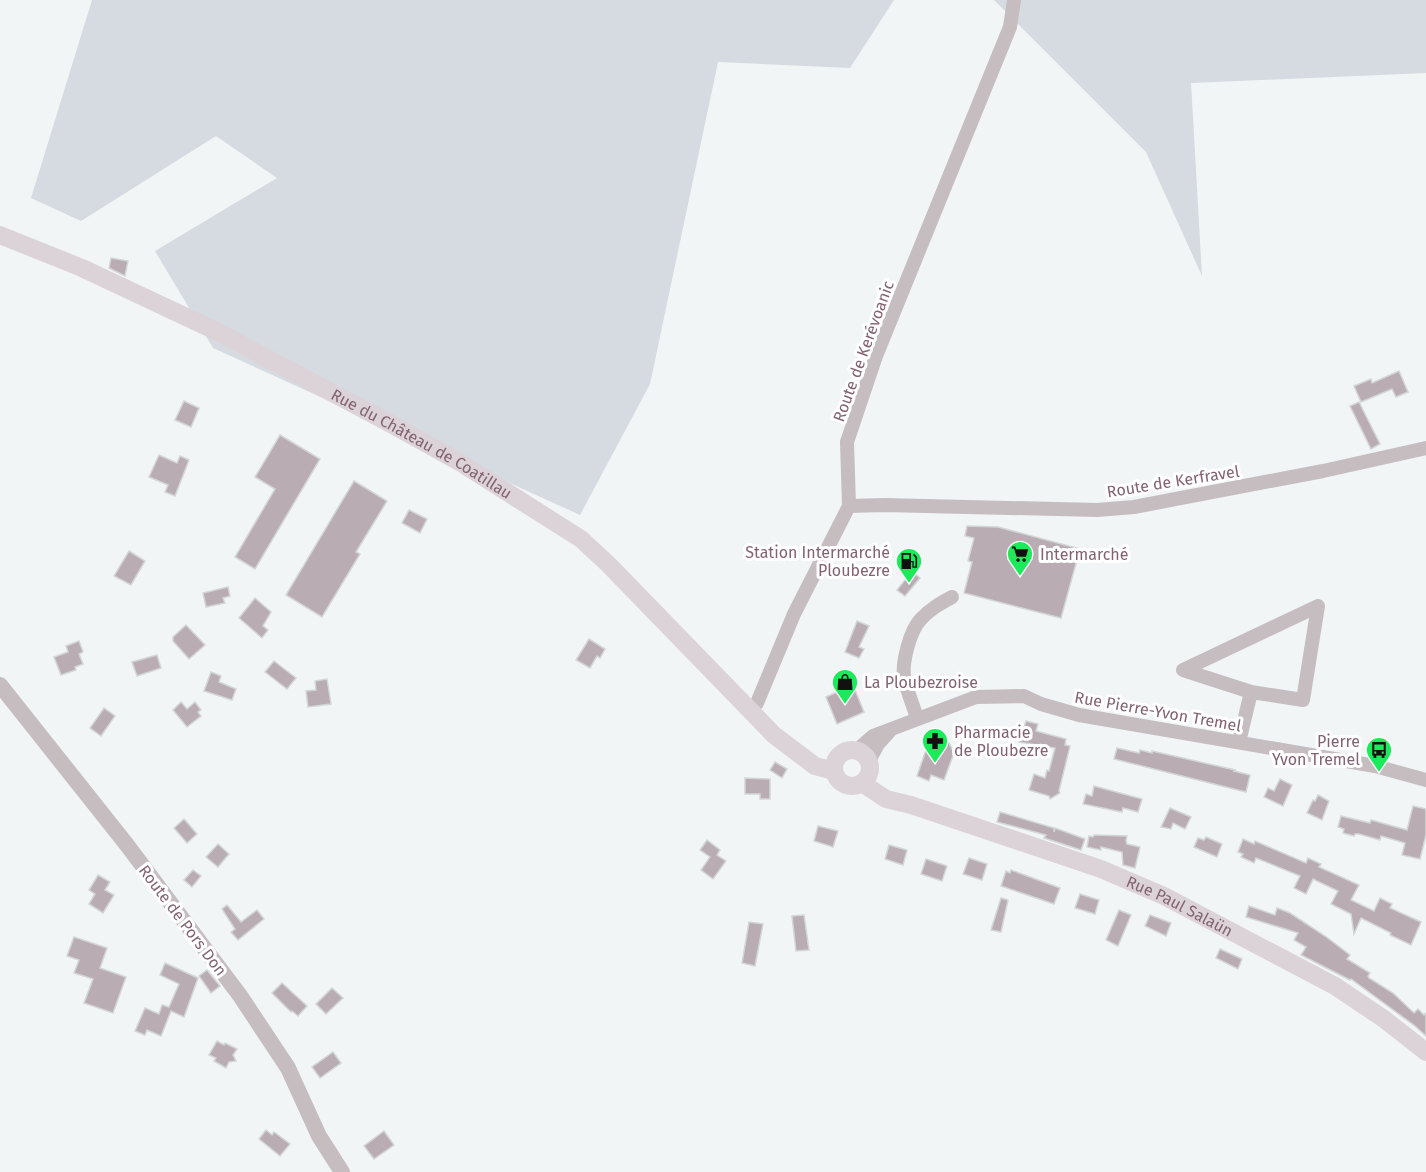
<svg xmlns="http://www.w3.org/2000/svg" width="1426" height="1172" viewBox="0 0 1426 1172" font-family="'Fira Sans',sans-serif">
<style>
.green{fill:#d6dae1}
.building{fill:#b9acb3;stroke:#d3d6d6;stroke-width:1.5}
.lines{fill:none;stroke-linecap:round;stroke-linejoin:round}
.minor{stroke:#c6bdc1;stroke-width:14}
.tertiary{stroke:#c6bdc1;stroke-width:16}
.secondary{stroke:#dcd3d8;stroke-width:18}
.labels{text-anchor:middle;stroke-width:6;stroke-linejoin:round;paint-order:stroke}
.street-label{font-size:16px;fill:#836272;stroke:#fff}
.poi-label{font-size:16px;fill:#836272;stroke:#fff;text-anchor:start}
</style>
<rect width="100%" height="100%" fill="#f1f5f5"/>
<!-- green -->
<g class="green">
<path d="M 92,0 L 894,0 L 850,68 L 718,62 L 650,384 L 580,515 L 213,348 L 155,251 L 277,178 L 216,136 L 81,221 L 31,198 Z"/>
<path d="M 994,0 L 1426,0 L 1426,73 L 1191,83 L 1202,276 L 1146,152 Z"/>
</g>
<!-- building -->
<g class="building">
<path d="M 111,258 L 128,261 L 125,276 L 109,268 Z"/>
<path d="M 1399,371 L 1408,392 L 1396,397 L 1392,389 L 1361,402 L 1354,386 L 1371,379 L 1372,383 Z"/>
<path d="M 184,401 L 199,408 L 191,427 L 175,420 Z"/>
<path d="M 1359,402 L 1380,444 L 1371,449 L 1350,406 Z"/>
<path d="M 280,435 L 320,459 L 255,569 L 235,557 L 275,489 L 255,477 Z"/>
<path d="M 159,455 L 177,463 L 180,456 L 189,460 L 175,496 L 165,492 L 168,485 L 149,477 Z"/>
<path d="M 354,481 L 387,501 L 356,552 L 360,554 L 322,617 L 286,595 Z"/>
<path d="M 409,510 L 427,519 L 420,533 L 402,523 Z"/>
<path d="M 967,526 L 998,527 L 1080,549 L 1061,618 L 964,593 L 972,562 L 968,561 L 974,538 L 965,536 Z"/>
<path d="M 129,551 L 145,561 L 131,585 L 114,576 Z"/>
<path d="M 912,571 L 920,578 L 905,596 L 897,590 Z"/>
<path d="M 228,587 L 230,596 L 223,598 L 225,603 L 206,607 L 203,593 Z"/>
<path d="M 255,598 L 271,612 L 263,626 L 268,630 L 262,638 L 239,618 Z"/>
<path d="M 857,621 L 869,626 L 859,647 L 864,649 L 859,658 L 845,652 Z"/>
<path d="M 186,625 L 205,645 L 189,659 L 173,641 L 173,637 Z"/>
<path d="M 589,639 L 605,649 L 600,658 L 597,656 L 590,668 L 576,660 Z"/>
<path d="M 79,641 L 83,652 L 79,654 L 83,664 L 75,667 L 76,670 L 61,675 L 54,657 L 68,652 L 66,646 Z"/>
<path d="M 157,655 L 161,668 L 137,676 L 132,662 Z"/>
<path d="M 274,661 L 296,678 L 287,689 L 265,672 Z"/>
<path d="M 211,672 L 221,676 L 219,682 L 236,689 L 232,700 L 204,691 Z"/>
<path d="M 327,679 L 331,704 L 308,707 L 306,691 L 316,690 L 315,681 Z"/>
<path d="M 853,685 L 864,712 L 837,724 L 826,697 Z"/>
<path d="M 181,702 L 187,709 L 195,702 L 201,710 L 198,712 L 201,716 L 187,727 L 173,710 Z"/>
<path d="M 104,708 L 115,716 L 101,736 L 90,728 Z"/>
<path d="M 1026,721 L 1038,724 L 1036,731 L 1066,739 L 1065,745 L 1070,746 L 1059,791 L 1060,793 L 1050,799 L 1049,796 L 1029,790 L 1034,774 L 1045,778 L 1047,770 L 1049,771 L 1055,748 L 1019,742 Z"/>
<path d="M 938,740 L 949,743 L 954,753 L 944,780 L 931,775 L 929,781 L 917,776 L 928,744 Z"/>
<path d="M 1117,748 L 1139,753 L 1140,750 L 1152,753 L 1152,751 L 1235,770 L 1234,771 L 1250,775 L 1246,792 L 1114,759 Z"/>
<path d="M 775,762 L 787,769 L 782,778 L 770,770 Z"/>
<path d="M 745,778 L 770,779 L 770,799 L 760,799 L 760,794 L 745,794 Z"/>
<path d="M 1280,779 L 1292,785 L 1283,806 L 1264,797 L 1268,788 L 1274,791 Z"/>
<path d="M 1094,786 L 1142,799 L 1138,812 L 1123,808 L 1122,812 L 1083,804 L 1086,794 L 1092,796 Z"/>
<path d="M 1318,795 L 1329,801 L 1322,820 L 1307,813 L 1313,800 L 1315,801 Z"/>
<path d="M 1413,806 L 1426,809 L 1426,835 L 1420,859 L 1402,855 L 1405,843 L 1381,836 L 1380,840 L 1359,834 L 1355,834 L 1354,836 L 1343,833 L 1344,829 L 1338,827 L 1341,816 L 1370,823 L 1371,820 L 1407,830 Z"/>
<path d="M 1170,808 L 1191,817 L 1185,829 L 1173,823 L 1171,829 L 1161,827 Z"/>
<path d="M 1000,812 L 1054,828 L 1054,832 L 1055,828 L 1085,839 L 1081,850 L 1044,838 L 1046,835 L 997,822 Z"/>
<path d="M 184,819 L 197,834 L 187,843 L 174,828 Z"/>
<path d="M 818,826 L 838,831 L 833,847 L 814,841 Z"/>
<path d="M 1094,835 L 1127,836 L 1126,841 L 1127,844 L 1140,847 L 1135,868 L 1123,865 L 1122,852 L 1101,847 L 1101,850 L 1087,847 L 1089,836 L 1093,837 Z"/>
<path d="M 1206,837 L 1222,844 L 1217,857 L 1194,847 L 1198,838 L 1204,840 Z"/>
<path d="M 1243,839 L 1254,844 L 1255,841 L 1306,863 L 1308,858 L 1321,864 L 1319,867 L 1359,885 L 1351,900 L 1374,911 L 1380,898 L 1392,904 L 1390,908 L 1421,922 L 1411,945 L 1390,935 L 1391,933 L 1361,918 L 1354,934 L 1351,914 L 1331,904 L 1338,891 L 1313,879 L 1306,894 L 1294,888 L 1300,876 L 1256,858 L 1254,863 L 1241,857 L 1243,854 L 1238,852 Z"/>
<path d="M 707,840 L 720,850 L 717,855 L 726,861 L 713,879 L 701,870 L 710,857 L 700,850 Z"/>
<path d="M 218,844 L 229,854 L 218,867 L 206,857 Z"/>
<path d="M 889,845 L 907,850 L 903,865 L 885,859 Z"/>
<path d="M 969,858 L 987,864 L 982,880 L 963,874 Z"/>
<path d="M 926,859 L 947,866 L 942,881 L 921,874 Z"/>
<path d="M 193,870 L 201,876 L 192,887 L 184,880 Z"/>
<path d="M 1011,870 L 1060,888 L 1054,904 L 1001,886 L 1006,871 L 1010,873 Z"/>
<path d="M 98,875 L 110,882 L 105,890 L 114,895 L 103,913 L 89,904 L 95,894 L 89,890 Z"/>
<path d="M 1080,894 L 1099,900 L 1095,914 L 1075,908 Z"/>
<path d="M 1001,898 L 1008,900 L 1001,932 L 991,930 Z"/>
<path d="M 227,905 L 241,922 L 257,910 L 264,919 L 238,940 L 231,932 L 235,929 L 222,909 Z"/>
<path d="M 1249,906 L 1275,915 L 1277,908 L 1290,913 L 1325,936 L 1350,955 L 1347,959 L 1370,973 L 1368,976 L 1369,978 L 1393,993 L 1414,1013 L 1418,1009 L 1424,1015 L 1426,1013 L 1426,1036 L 1415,1026 L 1351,979 L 1350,980 L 1301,955 L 1306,947 L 1294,940 L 1298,933 L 1246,917 Z"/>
<path d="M 1119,910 L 1131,915 L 1118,946 L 1106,940 Z"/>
<path d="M 804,915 L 809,950 L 796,951 L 792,916 Z"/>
<path d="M 1150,915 L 1171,923 L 1166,936 L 1145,926 Z"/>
<path d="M 749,922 L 763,924 L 755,966 L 742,963 Z"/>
<path d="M 74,937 L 107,948 L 100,968 L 126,977 L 113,1013 L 84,1003 L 93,979 L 74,973 L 79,960 L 67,956 Z"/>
<path d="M 1220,949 L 1242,959 L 1238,969 L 1216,958 Z"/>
<path d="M 165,963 L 198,978 L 184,1017 L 171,1011 L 161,1036 L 147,1030 L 145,1035 L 135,1031 L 145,1008 L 159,1014 L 162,1005 L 169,1007 L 179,984 L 160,975 Z"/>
<path d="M 207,970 L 220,986 L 211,993 L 199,976 Z"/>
<path d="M 282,983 L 307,1006 L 298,1016 L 292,1011 L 291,1012 L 272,993 Z"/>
<path d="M 332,988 L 343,998 L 326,1014 L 316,1004 Z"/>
<path d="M 217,1041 L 224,1045 L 225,1043 L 237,1049 L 233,1055 L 236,1061 L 229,1062 L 226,1068 L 214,1061 L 216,1058 L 209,1055 Z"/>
<path d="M 333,1052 L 341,1063 L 320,1078 L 312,1067 Z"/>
<path d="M 266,1130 L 272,1135 L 274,1132 L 290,1144 L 280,1156 L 259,1139 Z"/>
<path d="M 384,1131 L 394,1145 L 374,1159 L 364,1146 Z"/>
</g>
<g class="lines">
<!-- minor -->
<g class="minor">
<path d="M 849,506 L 885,505 L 1097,510 L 1134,507 L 1323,471 L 1426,448"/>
<path d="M 750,712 L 757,703 L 794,614 L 849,506 L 847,442 L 876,356 L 1010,27 L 1014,0"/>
<path d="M 917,718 C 913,705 907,691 904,677 C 902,662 910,630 921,619 C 930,609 941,603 952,597"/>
<path d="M 1239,742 L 1251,692 L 1303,700 L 1318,606 L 1183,670 L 1251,692"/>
<path d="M 857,750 L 873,736 L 976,697 L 1024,696 L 1041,704 L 1079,715 L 1375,766 L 1426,780"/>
<path d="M 869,761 L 878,744 L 889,732"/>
</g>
<!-- tertiary -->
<path class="tertiary" d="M 0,685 L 127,845 L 241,997 L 288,1068 L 319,1136 L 342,1172"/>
<!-- secondary -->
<g class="secondary">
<path id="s1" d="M 0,235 L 82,268 L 216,331 L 391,424 L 461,463 L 581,539 L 609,565 L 774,735 L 815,766 L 834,771"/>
<circle cx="852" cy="768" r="18"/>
<path id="s2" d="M 862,783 L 886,799 L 911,805 L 1101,869 L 1164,896 L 1335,986 L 1384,1019 L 1426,1052"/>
</g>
</g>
<!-- icons -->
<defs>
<g id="supermarket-pin" transform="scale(1.35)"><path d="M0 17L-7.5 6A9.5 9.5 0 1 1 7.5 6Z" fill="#1bea5a" stroke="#fff"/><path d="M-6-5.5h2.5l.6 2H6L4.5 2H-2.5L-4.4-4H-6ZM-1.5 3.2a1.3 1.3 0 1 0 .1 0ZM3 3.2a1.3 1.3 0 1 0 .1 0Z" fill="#111"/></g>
<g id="fuel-pin" transform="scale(1.35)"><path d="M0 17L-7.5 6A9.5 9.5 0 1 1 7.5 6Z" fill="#1bea5a" stroke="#fff"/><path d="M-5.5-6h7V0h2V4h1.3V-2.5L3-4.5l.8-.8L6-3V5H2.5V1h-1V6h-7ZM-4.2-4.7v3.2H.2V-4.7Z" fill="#111"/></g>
<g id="shop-pin" transform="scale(1.35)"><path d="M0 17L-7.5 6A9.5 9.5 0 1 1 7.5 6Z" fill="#1bea5a" stroke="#fff"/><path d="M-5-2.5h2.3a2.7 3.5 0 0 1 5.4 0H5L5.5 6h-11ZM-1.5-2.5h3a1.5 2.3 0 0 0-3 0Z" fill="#111"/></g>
<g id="pharmacy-pin" transform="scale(1.35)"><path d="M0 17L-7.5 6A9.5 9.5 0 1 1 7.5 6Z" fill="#1bea5a" stroke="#fff"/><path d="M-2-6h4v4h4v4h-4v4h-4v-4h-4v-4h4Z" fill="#111"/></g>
<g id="bus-pin" transform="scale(1.35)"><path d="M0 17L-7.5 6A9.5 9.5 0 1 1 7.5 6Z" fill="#1bea5a" stroke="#fff"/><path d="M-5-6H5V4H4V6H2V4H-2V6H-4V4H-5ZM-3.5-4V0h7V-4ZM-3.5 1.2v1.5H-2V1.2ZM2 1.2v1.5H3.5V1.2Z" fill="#111"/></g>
</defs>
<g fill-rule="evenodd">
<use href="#supermarket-pin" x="1020" y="554"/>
<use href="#fuel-pin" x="909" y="561"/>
<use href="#shop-pin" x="845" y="682"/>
<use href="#pharmacy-pin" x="935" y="741"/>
<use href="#bus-pin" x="1379" y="750"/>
</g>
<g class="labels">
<!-- street labels -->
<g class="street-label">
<text transform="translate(863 351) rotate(-70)" y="6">Route de Kerévoanic</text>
<text dy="6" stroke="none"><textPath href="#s1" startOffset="471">Rue du Château de Coatillau</textPath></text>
<text transform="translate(1173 481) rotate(-9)" y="6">Route de Kerfravel</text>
<text transform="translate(1158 711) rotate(10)" y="6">Rue Pierre-Yvon Tremel</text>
<text dy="6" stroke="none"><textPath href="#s2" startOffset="342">Rue Paul Salaün</textPath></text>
<text transform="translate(183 920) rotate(53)" y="6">Route de Pors Don</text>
</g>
<!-- poi labels -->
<g class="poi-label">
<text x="890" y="558" text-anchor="end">Station Intermarché<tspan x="890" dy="18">Ploubezre</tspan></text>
<text x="1040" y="560">Intermarché</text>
<text x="864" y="688">La Ploubezroise</text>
<text x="954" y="738">Pharmacie<tspan x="954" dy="18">de Ploubezre</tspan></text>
<text x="1360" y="747" text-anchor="end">Pierre<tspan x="1360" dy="18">Yvon Tremel</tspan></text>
</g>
</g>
</svg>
